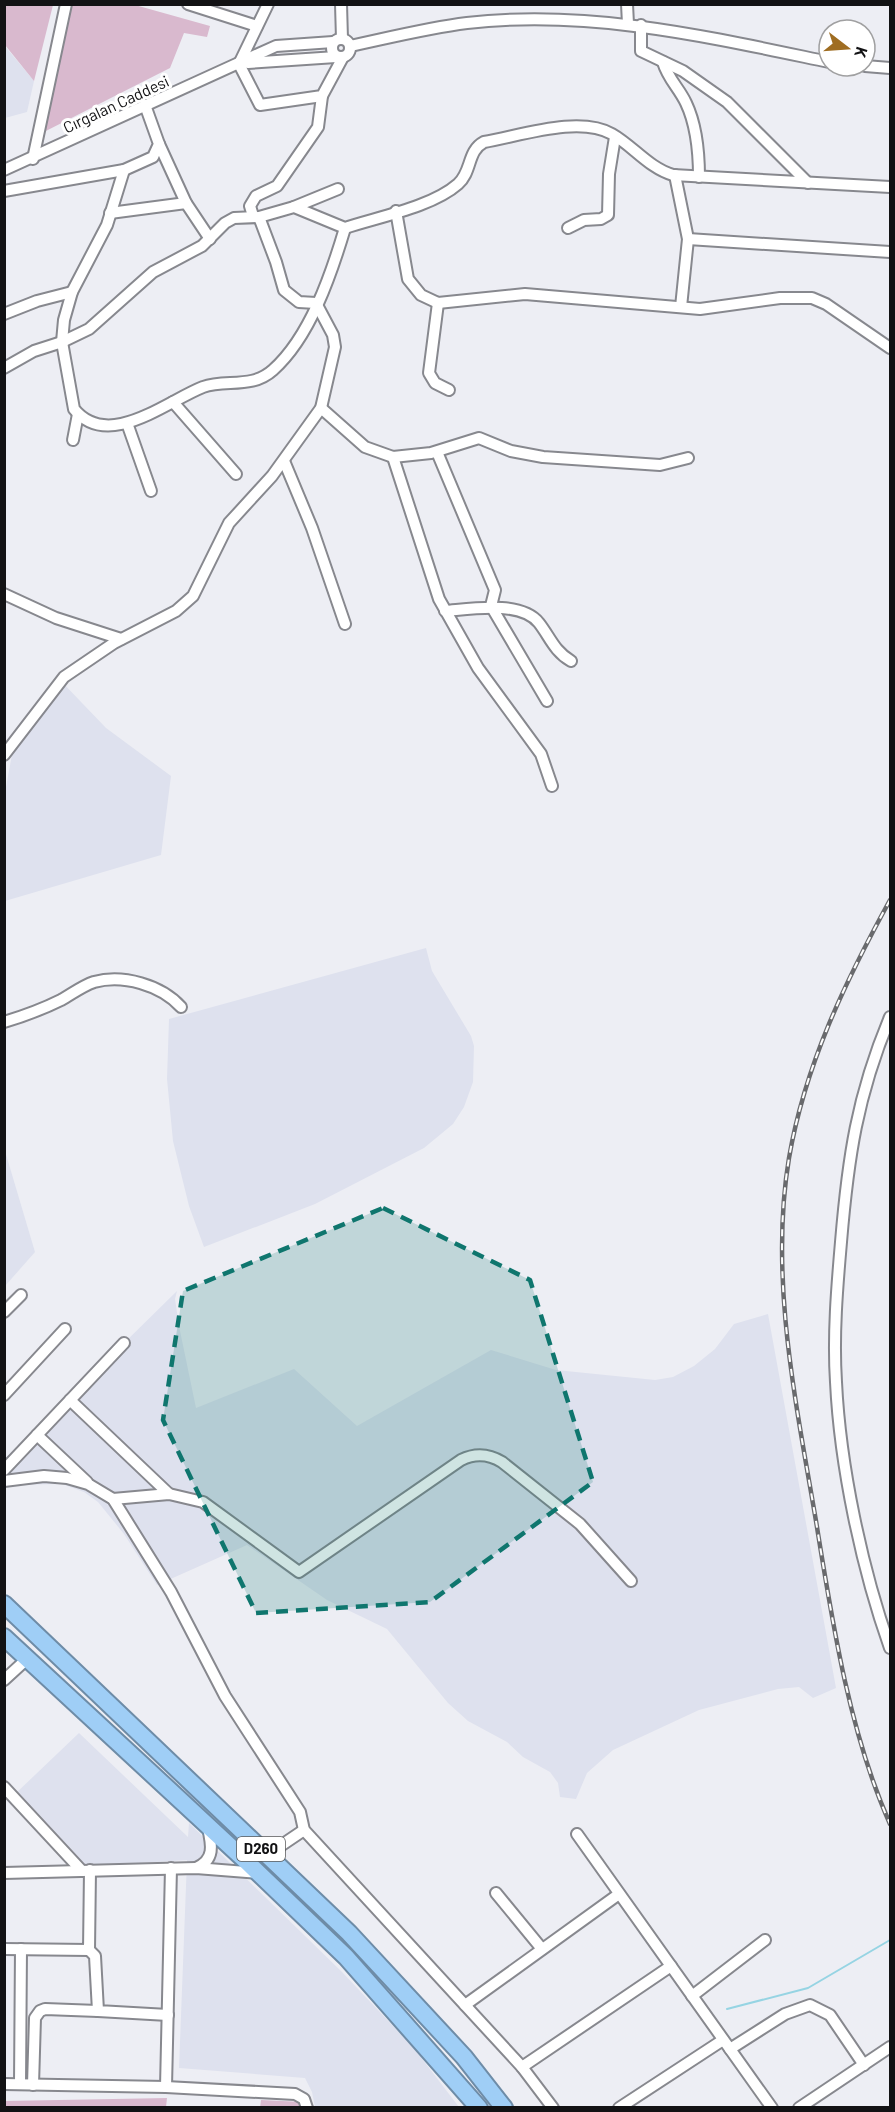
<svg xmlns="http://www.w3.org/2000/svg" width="895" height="2112" viewBox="0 0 895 2112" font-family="Barlow,sans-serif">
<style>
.built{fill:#dee1ee}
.green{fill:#d9b9ce}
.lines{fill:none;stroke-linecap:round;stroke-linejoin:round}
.stream{stroke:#96d4e3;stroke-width:2}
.minor-casing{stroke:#87888e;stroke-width:14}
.highway-casing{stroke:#6e8ca7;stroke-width:20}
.minor{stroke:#fff;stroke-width:10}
.highway{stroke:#9fcef6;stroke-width:16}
.rail-casing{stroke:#696a6d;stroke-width:4.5}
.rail{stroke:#fff;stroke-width:2;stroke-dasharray:7;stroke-linecap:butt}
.marked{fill:#0f766e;fill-opacity:0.2;stroke:#0f766e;stroke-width:4.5;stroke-dasharray:12 8;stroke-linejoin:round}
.labels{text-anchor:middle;stroke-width:6;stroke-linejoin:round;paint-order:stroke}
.shield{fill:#fff;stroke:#59595a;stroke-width:1.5}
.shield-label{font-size:15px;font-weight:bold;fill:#121214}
.street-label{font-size:16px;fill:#121214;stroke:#fff}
</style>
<rect width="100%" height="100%" fill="#edeef4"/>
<!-- built -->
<g class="built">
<path d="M 4,45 L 34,81 L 27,112 L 5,118 Z"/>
<path d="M 58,678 L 106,728 L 171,776 L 161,855 L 5,901 L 4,798 L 13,749 L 34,708 Z"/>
<path d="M 426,948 L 432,971 L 471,1036 L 474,1046 L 473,1082 L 464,1107 L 453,1124 L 424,1148 L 315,1204 L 204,1247 L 189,1206 L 173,1141 L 167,1079 L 169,1019 Z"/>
<path d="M 5,1151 L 35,1252 L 5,1286 L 4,1286 Z"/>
<path d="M 177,1291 L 175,1299 L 179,1326 L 196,1408 L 294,1369 L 357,1426 L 491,1350 L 556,1370 L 655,1380 L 673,1377 L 694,1366 L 715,1349 L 734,1324 L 768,1314 L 836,1688 L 813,1698 L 799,1687 L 778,1689 L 699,1710 L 613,1750 L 587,1773 L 576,1799 L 560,1797 L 558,1783 L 550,1772 L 523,1757 L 507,1742 L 468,1721 L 448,1703 L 387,1629 L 327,1600 L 247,1545 L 157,1585 L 124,1534 L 98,1502 L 84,1492 L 62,1484 L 5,1485 L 5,1460 Z"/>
<path d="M 79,1733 L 188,1837 L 189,1823 L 342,1972 L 413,2047 L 459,2107 L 315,2107 L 312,2092 L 305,2078 L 179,2068 L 187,1860 L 78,1867 L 14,1795 Z"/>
</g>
<!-- green -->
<g class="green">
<path d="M 4,5 L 53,5 L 34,81 L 5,45 Z"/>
<path d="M 67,5 L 135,5 L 210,26 L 207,37 L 184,33 L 170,68 L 36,136 Z"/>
<path d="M 167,2098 L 166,2107 L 5,2107 L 5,2101 Z"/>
<path d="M 261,2100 L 303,2102 L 302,2107 L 260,2108 Z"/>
</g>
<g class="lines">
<!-- stream -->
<path class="stream" d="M 727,2009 L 808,1988 L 890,1940"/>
<!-- minor casing -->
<g class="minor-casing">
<g id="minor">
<path d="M 188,4 L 257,26"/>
<path d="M 341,4 L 342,39"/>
<path d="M 627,4 L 628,24"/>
<path d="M 641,25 L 641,51 L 683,71 L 727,102 L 808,183"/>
<circle cx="341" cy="48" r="9"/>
<path d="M 350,46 C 388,38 427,28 467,23 C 590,9 709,37 829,62"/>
<path d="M 663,62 C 668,79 679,88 686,103 C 697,126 699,152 699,177"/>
<path d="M 248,63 L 336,57"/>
<path d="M 239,64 L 260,105 L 322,96 L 343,57"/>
<path d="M 239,64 L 268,4"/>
<path d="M 865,66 L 890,68"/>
<path d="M 159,144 L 186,203 L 210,239"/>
<path d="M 33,159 L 66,4"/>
<path d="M 4,170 L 276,46 L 333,42"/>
<path d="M 124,170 L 107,225 L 72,292 L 64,320 L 62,342 L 74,409 C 108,451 167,401 203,387 C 226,379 252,389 273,370 C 310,337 331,275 345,228"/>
<path d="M 675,175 L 688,239 L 681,307"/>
<path d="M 4,191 L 124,170 L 153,157 L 159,144 L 145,105"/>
<path d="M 294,207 L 338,189"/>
<path d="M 396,211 L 408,279 L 421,295 L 438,303 L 525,294 L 700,309 L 780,298 L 812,298 L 826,304 L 890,348"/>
<path d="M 110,213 L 186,203"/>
<path d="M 253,216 L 250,206 L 256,196 L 277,186 L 318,127 L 322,96"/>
<path d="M 568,228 L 584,220 L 601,219 L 608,215 L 609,174 L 615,137"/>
<path d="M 688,239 L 890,252"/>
<path d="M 438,303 L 429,373 L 435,383 L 449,390"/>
<path d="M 4,314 L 37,301 L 72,292"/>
<path d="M 4,368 L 34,351 L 62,342 L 89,329 L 153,272 L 202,246 L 225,223 L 234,218 L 259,217 L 294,207 L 345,228 C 378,217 432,207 458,184 C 472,172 467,151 484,142 C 520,136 579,115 612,134 C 633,146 649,168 673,175 L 890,187"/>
<path d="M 173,402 L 236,474"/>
<path d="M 321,408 L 365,447 L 393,457 L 431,453 L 479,438 L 511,451 L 543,457 L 660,465 L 688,458"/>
<path d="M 127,423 L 151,491"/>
<path d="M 73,440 L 78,414"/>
<path d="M 437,452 L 495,590 L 491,606 L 547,701"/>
<path d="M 393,457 L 439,599 L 478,668 L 541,754 L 552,786"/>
<path d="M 284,461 L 312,528 L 345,624"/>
<path d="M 4,594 L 56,618 L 121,639"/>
<path d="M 445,611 C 470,609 521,600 539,623 C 550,637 554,651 571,661"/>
<path d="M 4,755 L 64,677 L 114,643 L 176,611 L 193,596 L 229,523 L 272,476 L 321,408 L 335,347 L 333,335 L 316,303 L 299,302 L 284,290 L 276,262 L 259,217"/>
<path d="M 890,1017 C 857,1096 848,1158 841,1242 C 837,1288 833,1336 836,1382 C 840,1466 862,1569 890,1648"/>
<path d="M 4,1022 C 24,1016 43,1009 61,1000 C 72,994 82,986 94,982 C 123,974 161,985 181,1007"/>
<path d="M 4,1312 L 21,1295"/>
<path d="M 4,1395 L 65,1329"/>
<path d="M 70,1400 L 169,1494"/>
<path d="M 37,1435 L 87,1482"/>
<path d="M 4,1470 L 124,1343"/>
<path d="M 4,1481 L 44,1476 L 67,1478 L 88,1484 L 113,1499 L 171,1592 L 225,1696 L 300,1812 L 304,1830 L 522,2067 L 671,1966"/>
<path d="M 113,1499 L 169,1494 L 203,1502 L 299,1572 L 461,1460 C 475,1453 489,1454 502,1462 L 580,1524 L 631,1581"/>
<path d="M 4,1680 L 28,1658"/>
<path d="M 4,1787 L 82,1871"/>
<path d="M 577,1834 L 772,2108"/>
<path d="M 267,1855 L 304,1830"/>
<path d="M 196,1868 C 215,1860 212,1845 208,1828"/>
<path d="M 4,1873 L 196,1868 L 259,1873"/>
<path d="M 496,1893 L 542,1949"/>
<path d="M 4,1949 L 89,1950 L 90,1870"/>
<path d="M 89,1950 L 95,1956 L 98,2011 L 168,2015"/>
<path d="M 692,1996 L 765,1940"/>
<path d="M 465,2005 L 619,1894"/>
<path d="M 730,2049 L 785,2014 L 810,2005 L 830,2015 L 864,2065"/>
<path d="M 522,2067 L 553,2108"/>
<path d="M 4,2084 L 166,2087 L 295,2094 L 304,2099 L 307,2108"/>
<path d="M 20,2084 L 21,1949"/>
<path d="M 33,2085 L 35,2018 L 40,2011 L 45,2009 L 98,2011"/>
<path d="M 166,2087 L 171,1868"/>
<path d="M 619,2108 L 723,2040"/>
<path d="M 799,2108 L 890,2047"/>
</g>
</g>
<!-- highway casing -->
<g class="highway-casing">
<g id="highway">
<path d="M 4,1604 L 349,1933 L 464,2057 L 504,2108"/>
<path d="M 4,1637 L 247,1862 L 346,1957 L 479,2108"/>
</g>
</g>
<!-- minor -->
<use href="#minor" class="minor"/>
<!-- highway -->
<use href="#highway" class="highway"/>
<!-- rail casing -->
<g class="rail-casing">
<path id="rail" d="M 890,900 C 845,982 805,1065 789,1158 C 769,1278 796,1403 816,1521 C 832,1620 849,1732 890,1824"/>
</g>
<!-- rail -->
<use href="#rail" class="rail"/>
</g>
<!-- marked area -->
<path class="marked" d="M 383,1208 L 530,1280 L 593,1482 L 430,1602 L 256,1613 L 163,1420 L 183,1291 Z"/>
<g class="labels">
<!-- shield labels -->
<rect class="shield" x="237" y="1837" width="48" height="24" rx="4.5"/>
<g class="shield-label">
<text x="261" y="1854">D260</text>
</g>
<!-- street labels -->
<g class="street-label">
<text transform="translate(116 104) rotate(-25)" y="6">Cırgalan Caddesi</text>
</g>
</g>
<!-- border -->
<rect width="895" height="2112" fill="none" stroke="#121214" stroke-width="12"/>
<!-- north arrow -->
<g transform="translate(847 48) rotate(107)"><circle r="28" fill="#ffffff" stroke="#a0a0a1" stroke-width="1.5"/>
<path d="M0-4.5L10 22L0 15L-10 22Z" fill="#9f6d22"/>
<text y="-9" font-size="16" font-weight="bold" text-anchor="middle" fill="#121214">K</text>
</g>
</svg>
